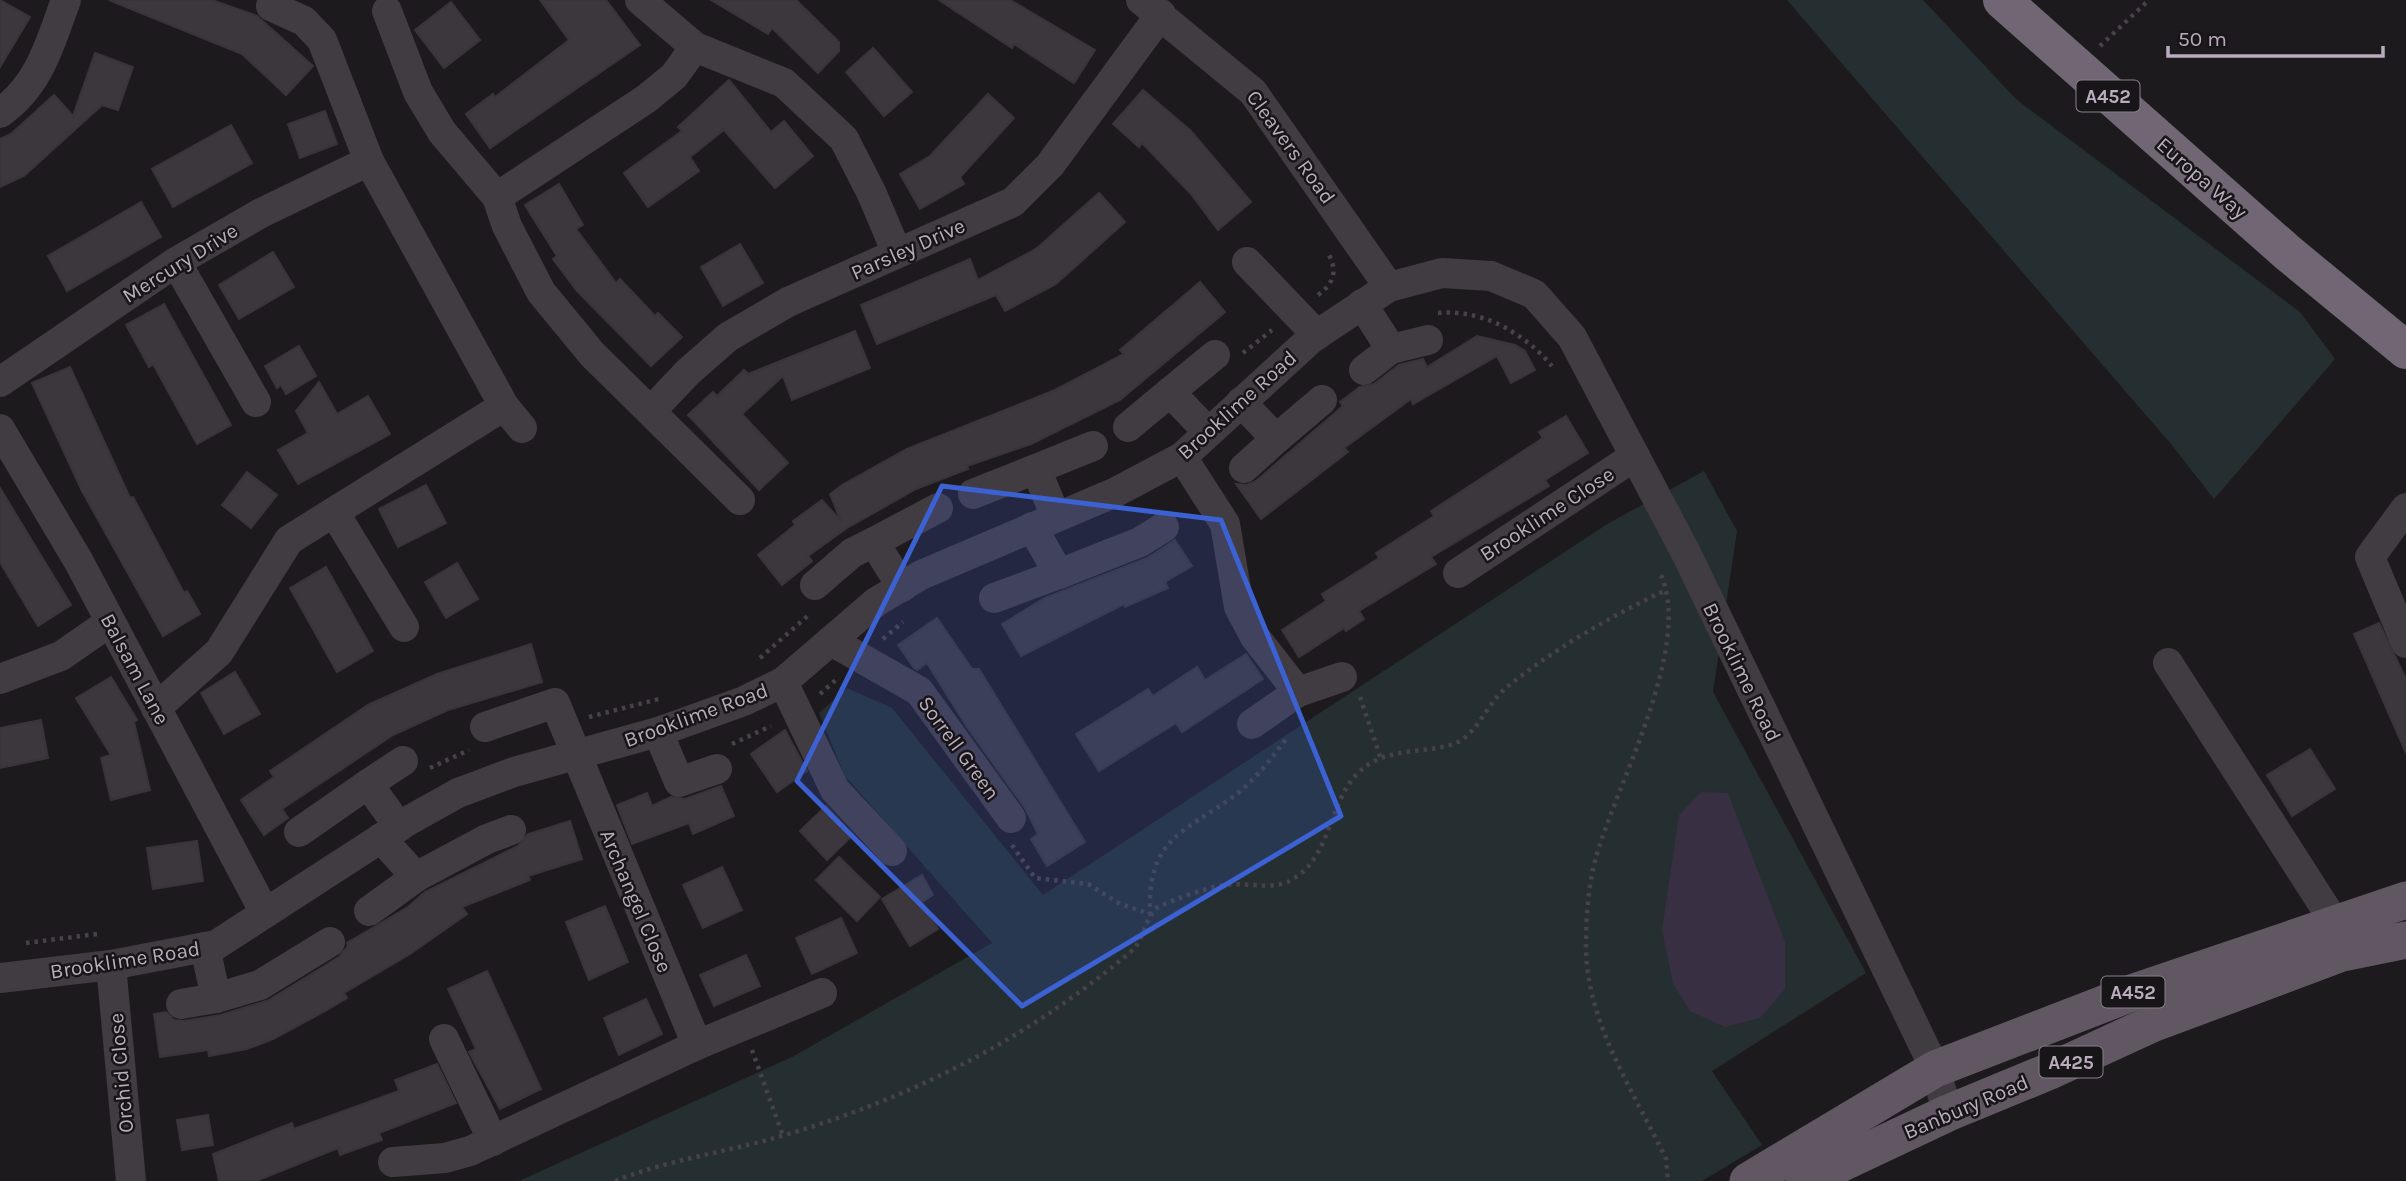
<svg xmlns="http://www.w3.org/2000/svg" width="2406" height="1181" viewBox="0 0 2406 1181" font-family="Karla,sans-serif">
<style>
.green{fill:#252f31}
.water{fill:#382f43}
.building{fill:#3c373c;stroke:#393439;stroke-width:2}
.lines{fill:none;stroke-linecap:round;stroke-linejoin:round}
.path{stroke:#474149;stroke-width:4.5;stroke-dasharray:3.5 5;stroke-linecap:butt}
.minor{stroke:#413b42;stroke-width:30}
.major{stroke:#605762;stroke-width:37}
.highway{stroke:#716674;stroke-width:38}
.marked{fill:#3c61d3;fill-opacity:0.2;stroke:#3c61d3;stroke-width:5;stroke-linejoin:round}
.labels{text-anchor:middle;stroke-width:5;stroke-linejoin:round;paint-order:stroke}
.shield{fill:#181518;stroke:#897f8c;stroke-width:2}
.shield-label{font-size:19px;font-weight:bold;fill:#b9acbd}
.street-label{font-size:21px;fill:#b9acbd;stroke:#181518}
</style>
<rect width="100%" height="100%" fill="#1d1a1d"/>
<!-- green -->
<g class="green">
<path d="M 1787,0 L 1923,0 L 2017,100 L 2300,312 L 2335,359 L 2214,499 L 2171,444 Z"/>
<path d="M 1704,471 L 1737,531 L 1713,692 L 1866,973 L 1712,1071 L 1762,1145 L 1702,1181 L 519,1181 L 794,1056 L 992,943 L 845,776 L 819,713 L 847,688 L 892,708 L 1043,895 L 1609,523 Z"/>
</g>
<!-- water -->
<path class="water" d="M 1701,792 L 1728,793 L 1785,942 L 1785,989 L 1760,1018 L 1725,1027 L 1690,1011 L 1673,984 L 1662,930 L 1679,815 Z"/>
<!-- building -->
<g class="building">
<path d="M 0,0 L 30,17 L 0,67 Z"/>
<path d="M 109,0 L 212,0 L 257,16 L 313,66 L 286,95 L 242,54 Z"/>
<path d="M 540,0 L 606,0 L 640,45 L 490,148 L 466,114 L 493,94 L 495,97 L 569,40 Z"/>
<path d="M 711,0 L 796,0 L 839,42 L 839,51 L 818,73 L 772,28 L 768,34 Z"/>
<path d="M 939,0 L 1010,0 L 1095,50 L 1074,83 L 1014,44 L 1012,48 Z"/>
<path d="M 451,2 L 480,40 L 444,68 L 415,30 Z"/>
<path d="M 873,48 L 912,92 L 884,116 L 846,72 Z"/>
<path d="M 95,53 L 133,67 L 118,110 L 102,105 L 24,176 L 0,187 L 0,139 L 11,134 L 54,95 L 73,116 Z"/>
<path d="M 729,80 L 771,132 L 784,121 L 813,156 L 775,188 L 724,130 L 690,157 L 699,171 L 648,207 L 624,173 L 682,131 L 678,127 Z"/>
<path d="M 1143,90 L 1191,131 L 1251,202 L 1218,230 L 1191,194 L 1142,143 L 1139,147 L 1113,124 Z"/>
<path d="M 988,94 L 1014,118 L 960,177 L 964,184 L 920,209 L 900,174 L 930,156 Z"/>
<path d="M 325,111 L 337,144 L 300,158 L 288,124 Z"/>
<path d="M 231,125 L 252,163 L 173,207 L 152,169 Z"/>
<path d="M 559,184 L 583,225 L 576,229 L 616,283 L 620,279 L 655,316 L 658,313 L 682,337 L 651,366 L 577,291 L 553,259 L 557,256 L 525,205 Z"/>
<path d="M 1099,193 L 1125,222 L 1056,284 L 1005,311 L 996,295 L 877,344 L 861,305 L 970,259 L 978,280 L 1036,249 Z"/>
<path d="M 141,202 L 161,237 L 67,291 L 48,256 Z"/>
<path d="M 740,244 L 763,283 L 723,306 L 701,267 Z"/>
<path d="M 273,252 L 294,287 L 239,319 L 219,285 Z"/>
<path d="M 1200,282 L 1225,312 L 1120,400 L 1031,444 L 967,466 L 968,469 L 916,489 L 847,528 L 808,556 L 812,561 L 782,585 L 758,555 L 795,525 L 793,521 L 822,500 L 841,521 L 830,494 L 842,485 L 907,449 L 1055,390 L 1124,354 L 1120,350 Z"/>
<path d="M 164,304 L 231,425 L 197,444 L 153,364 L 149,367 L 126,325 Z"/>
<path d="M 855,331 L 870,368 L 792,400 L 783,376 L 742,414 L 788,463 L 759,490 L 688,415 L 713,392 L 717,396 L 744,370 L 748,374 Z"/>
<path d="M 1477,336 L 1515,345 L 1525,351 L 1535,370 L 1511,383 L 1497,356 L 1413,404 L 1411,399 L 1344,448 L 1348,452 L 1261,519 L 1236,484 L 1247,485 L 1256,481 L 1343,406 L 1340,402 L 1360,387 L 1374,384 L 1399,365 L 1423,359 L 1427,367 Z"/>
<path d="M 299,346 L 316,376 L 286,394 L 281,385 L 277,388 L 265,366 Z"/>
<path d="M 70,367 L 130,498 L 133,497 L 184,593 L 187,591 L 200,614 L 163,636 L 82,491 L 32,383 Z"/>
<path d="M 319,382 L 337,414 L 368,396 L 390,434 L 298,484 L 278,450 L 308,433 L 296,411 Z"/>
<path d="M 1566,416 L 1588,453 L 1545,480 L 1549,486 L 1431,557 L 1436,564 L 1359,611 L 1364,619 L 1346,631 L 1344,628 L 1299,657 L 1282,630 L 1326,601 L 1322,594 L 1379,558 L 1376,553 L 1434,516 L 1431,511 L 1543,438 L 1539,432 Z"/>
<path d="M 247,472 L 277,495 L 251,528 L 222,505 Z"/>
<path d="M 426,485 L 446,523 L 398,547 L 379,509 Z"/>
<path d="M 0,488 L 71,605 L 38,626 L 0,562 Z"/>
<path d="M 1175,540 L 1192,566 L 1165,582 L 1168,588 L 1125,607 L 1124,604 L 1021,656 L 1002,624 L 1045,598 L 1147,558 Z"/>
<path d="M 457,563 L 478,599 L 446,618 L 425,582 Z"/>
<path d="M 326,567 L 373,651 L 337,672 L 290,588 Z"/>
<path d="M 937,618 L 972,669 L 979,669 L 1085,842 L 1047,866 L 1031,839 L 1038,834 L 1025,808 L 967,727 L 927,663 L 917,670 L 914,668 L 898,645 Z"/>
<path d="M 2379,623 L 2406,679 L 2406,753 L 2354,634 Z"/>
<path d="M 531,644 L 542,682 L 448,710 L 393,735 L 282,809 L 288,818 L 264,835 L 241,800 L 274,777 L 270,771 L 368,705 L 437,674 Z"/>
<path d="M 1246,654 L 1263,679 L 1182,732 L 1176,723 L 1099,771 L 1076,734 L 1148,689 L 1153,696 L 1197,667 L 1205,680 Z"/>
<path d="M 235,672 L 260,714 L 224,734 L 201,693 Z"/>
<path d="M 111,677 L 137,720 L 134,722 L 150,790 L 111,800 L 101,758 L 111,755 L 76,698 Z"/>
<path d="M 41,720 L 48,758 L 0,768 L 0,728 Z"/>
<path d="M 785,730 L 807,771 L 777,792 L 751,754 Z"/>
<path d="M 2310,749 L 2335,789 L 2292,816 L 2267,775 Z"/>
<path d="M 721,786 L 734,816 L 693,834 L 689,823 L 632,844 L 617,805 L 647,793 L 652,806 L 671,797 L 685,799 Z"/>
<path d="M 826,806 L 853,835 L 827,860 L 800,831 Z"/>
<path d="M 570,821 L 582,859 L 528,876 L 530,880 L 462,907 L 467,914 L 410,954 L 344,993 L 347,998 L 327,1010 L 273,1039 L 247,1049 L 209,1056 L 208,1050 L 160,1057 L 154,1014 L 166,1012 L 174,1020 L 184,1021 L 221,1015 L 269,1000 L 339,957 L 348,946 L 347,943 L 408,907 L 425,892 L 518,846 L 528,834 Z"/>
<path d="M 197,841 L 203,881 L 153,889 L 147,848 Z"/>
<path d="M 839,857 L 880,897 L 857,921 L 816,880 Z"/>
<path d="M 722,867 L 742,910 L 703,928 L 683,885 Z"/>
<path d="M 922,875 L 933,895 L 922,902 L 938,929 L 910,946 L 882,899 Z"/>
<path d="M 605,906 L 628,962 L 589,980 L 566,922 Z"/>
<path d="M 841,918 L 857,953 L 812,974 L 796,938 Z"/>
<path d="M 746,955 L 760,986 L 714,1006 L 700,975 Z"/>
<path d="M 487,971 L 541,1089 L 500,1109 L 469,1052 L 476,1049 L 448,989 Z"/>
<path d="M 646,999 L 662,1034 L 619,1055 L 604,1018 Z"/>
<path d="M 437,1064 L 456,1103 L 379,1133 L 382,1140 L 340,1155 L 338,1148 L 256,1181 L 219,1181 L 213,1154 L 292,1123 L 294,1129 L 399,1091 L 395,1080 Z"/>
<path d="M 208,1115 L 213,1145 L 182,1150 L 177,1120 Z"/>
</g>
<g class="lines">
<!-- path -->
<g class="path">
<path d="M 2100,46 L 2149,0"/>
<path d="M 1318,295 C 1333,284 1338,272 1329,255"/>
<path d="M 1438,313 C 1483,309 1524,333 1552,366"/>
<path d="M 1243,353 L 1272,330"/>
<path d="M 1661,575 C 1693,649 1615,786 1595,861 C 1588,889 1586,917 1586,946 C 1586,1022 1634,1092 1666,1159 L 1668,1181"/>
<path d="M 883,639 L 903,622"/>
<path d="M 760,658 L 811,613"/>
<path d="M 820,694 L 839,677"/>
<path d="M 1360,697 L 1381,759"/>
<path d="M 589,717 L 659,699"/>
<path d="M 732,744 L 771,726"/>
<path d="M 430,768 L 469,750"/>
<path d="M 1012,845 L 1035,878 L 1088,884 L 1120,904 L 1150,914 C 1147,838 1184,833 1234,796 C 1255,780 1273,757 1288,736"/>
<path d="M 26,943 L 97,934"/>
<path d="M 752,1050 L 783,1136"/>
<path d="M 615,1181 C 670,1159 728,1152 785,1135 C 914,1097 1031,1037 1134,949 C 1145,935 1145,918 1158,907 C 1178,898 1202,889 1224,885 C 1248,881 1274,893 1296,877 C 1331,854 1329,802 1358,773 C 1385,745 1429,755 1458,742 C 1479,731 1488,702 1507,687 C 1554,649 1611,616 1666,590"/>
</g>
<!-- minor -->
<g class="minor">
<path d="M 640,0 L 695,47 L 784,83 L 844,139 L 872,194 L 897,253"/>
<path d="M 1141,0 L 1253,92 L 1389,287"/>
<path d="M 271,6 L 304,21 L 322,40 L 369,161 L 504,406 L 522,428"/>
<path d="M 387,11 L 418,92 L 442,132 L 497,197 L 507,226 L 541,292 L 592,354 L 740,500"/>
<path d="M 0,113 C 40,85 50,43 66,0"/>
<path d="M 497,197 L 646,99 L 674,76 L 695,47"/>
<path d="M 176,262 L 256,402"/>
<path d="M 1247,262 L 1317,335"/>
<path d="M 1362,304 L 1391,349 L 1428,340"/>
<path d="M 1364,370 L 1391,349"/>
<path d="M 0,382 L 176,262 L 261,213 L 369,161"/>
<path d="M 1170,392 L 1215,355"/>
<path d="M 1241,402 L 1276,439 L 1244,468"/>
<path d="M 651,411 L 688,372 L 728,337 L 788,302 L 1013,202 L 1050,165 L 1161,14"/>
<path d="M 1128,427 L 1170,392 L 1208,432"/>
<path d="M 0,429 L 79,562 L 265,913"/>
<path d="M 1276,439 L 1322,400"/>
<path d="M 1182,457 L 1225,524 L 1239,607 L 1255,637 L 1298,692 L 1252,724"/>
<path d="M 1036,469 L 1093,446"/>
<path d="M 973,494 L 1036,469 L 1056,517"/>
<path d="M 2406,508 L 2370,557 L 2406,643"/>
<path d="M 334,512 L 404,627"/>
<path d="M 1032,527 L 1059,574 L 1140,542 L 1164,527"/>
<path d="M 874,542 L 938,508"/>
<path d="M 1458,573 L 1635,456"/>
<path d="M 815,585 L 852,553 L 874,542 L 902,587"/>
<path d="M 994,598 L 1059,574"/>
<path d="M 831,641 L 919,691 L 1011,818"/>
<path d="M 2168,663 L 2335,923"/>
<path d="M 0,679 L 61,656 L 110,622"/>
<path d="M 783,682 L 835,790 L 892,851"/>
<path d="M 1298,692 L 1342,677"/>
<path d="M 156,708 L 219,652 L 289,540 L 504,406"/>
<path d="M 658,732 L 679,782 L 717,769"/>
<path d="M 368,784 L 403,761"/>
<path d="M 299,832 L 368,784 L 399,827"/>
<path d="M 416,877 L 487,839 L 511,830"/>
<path d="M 369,911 L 416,877 L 381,838"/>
<path d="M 205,947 L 216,998 L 260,985 L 330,942"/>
<path d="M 111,965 L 131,1181"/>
<path d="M 0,978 L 111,965 L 216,945 L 406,822 L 458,793 L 514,772 L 658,732 L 744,701 L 783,682 L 876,602 L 921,575 L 1116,492 L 1182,457 L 1312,338 L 1389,287 L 1442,273 L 1491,276 L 1534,294 L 1572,337 L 1686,553 L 1935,1069 L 1948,1113"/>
<path d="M 181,1004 L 216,998"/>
<path d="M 444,1039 L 493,1141"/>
<path d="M 697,1045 L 822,993"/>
<path d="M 393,1162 L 445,1158 L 470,1151 L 697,1045 L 555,703 L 485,727"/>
</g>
<!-- major -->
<g class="major">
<path d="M 1748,1181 L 1935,1069 L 2137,991 L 2406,900"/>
<path d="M 1804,1181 L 1948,1113 L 2050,1071 L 2152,1024 L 2342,953 L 2406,940"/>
</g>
<!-- highway -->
<path class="highway" d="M 2002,0 L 2288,253 L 2406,350"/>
</g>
<!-- marked area -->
<path class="marked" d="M 942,486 L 1221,520 L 1341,816 L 1022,1006 L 797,781 Z"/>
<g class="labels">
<!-- shield labels -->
<g class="shield">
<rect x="2076.5" y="80.5" width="63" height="31" rx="5"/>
<rect x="2101.5" y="976.5" width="63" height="31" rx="5"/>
<rect x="2039.5" y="1046.5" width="63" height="31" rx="5"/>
</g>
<g class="shield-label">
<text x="2108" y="103">A452</text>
<text x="2133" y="999">A452</text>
<text x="2071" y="1069">A425</text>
</g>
<!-- street labels -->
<g class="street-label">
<text transform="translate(1291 147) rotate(54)" y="7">Cleavers Road</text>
<text transform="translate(2202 178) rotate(41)" y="7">Europa Way</text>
<text transform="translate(908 249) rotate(-24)" y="7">Parsley Drive</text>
<text transform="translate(180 263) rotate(-32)" y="7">Mercury Drive</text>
<text transform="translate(1237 405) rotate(-42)" y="7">Brooklime Road</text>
<text transform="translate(1547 514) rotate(-33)" y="7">Brooklime Close</text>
<text transform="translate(135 669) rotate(62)" y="7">Balsam Lane</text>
<text transform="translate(1742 672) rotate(64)" y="7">Brooklime Road</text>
<text transform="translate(696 715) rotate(-20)" y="7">Brooklime Road</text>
<text transform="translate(959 748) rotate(54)" y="7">Sorrell Green</text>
<text transform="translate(636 901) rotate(67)" y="7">Archangel Close</text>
<text transform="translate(125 960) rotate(-9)" y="7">Brooklime Road</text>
<text transform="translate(121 1073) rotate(-95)" y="7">Orchid Close</text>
<text transform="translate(1966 1107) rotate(-23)" y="7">Banbury Road</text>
</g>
</g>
<!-- scale -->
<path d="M2168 46v10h215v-10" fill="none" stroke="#b9acbd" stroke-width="3.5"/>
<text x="2178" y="46" font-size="21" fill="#b9acbd" stroke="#181518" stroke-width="5" paint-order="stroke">50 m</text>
</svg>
